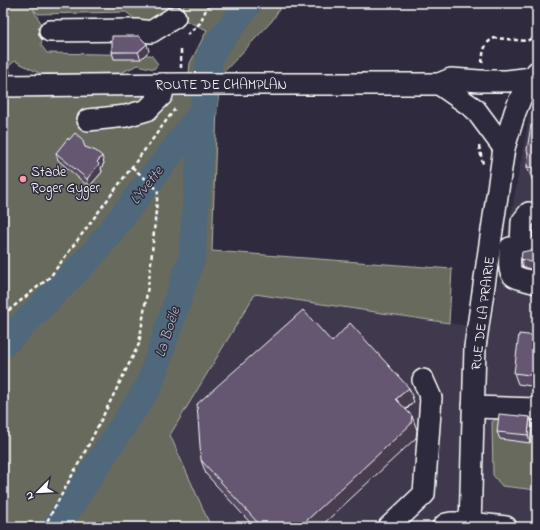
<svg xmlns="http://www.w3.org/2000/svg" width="540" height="530" viewBox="0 0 540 530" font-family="'Indie Flower',sans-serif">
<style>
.built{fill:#3f384d}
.green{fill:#676b5d;stroke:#b3b5ae}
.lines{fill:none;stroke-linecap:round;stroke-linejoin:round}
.river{stroke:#50677b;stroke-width:27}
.minor-casing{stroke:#fff;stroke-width:24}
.path{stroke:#fff;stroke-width:2.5;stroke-dasharray:4 3;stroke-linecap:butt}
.minor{stroke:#2f2a3d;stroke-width:21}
.wall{fill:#574b62;stroke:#fff}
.shaded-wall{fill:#473d50;stroke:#fff}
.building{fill:#655772;stroke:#fff}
.poi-dot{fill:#ff9aa2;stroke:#2f2a3d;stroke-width:1.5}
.labels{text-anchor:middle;stroke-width:3;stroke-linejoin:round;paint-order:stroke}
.street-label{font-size:14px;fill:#fff;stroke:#2f2a3d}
.poi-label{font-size:14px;fill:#fff;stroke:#2f2a3d;text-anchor:start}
.water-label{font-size:15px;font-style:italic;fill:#b0bbc4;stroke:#2f2a3d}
</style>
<rect width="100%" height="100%" fill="#2f2a3d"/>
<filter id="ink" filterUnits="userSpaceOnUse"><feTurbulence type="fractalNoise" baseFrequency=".025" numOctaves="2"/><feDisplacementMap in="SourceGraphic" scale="8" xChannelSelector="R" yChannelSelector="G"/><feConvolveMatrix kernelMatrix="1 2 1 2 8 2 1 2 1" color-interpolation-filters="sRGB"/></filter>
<g filter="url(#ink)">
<!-- built -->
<path class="built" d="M 537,97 L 537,527 L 211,527 L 170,435 L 255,294 L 490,329 L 529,117 Z"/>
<!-- green -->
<g class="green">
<path d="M 3,3 L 169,3 L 168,16 L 143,25 L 126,12 L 38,14 L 33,9 C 41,24 46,27 41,45 L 47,53 L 151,55 L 158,64 L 154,69 L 138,65 L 120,73 L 41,74 L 15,61 L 9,66 L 10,73 L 3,75 Z"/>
<path d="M 184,3 L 283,3 L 272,21 L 221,75 L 189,73 L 190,63 L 207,30 L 182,19 Z"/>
<path d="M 186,94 L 219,94 L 217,107 L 212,251 L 452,269 L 449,323 L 255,294 L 170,435 L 211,527 L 3,527 L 3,96 Z"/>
<path d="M 498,417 L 537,420 L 537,490 L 502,486 L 493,475 L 492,422 Z"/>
</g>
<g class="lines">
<!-- river -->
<g class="river">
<path d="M 3,345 L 94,253 L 203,111"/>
<path d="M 56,527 L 149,386 L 192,257 L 203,111 L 210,54 L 249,3"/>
</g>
<!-- minor casing -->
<g class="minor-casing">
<g id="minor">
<path d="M 50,31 L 136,30 L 151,32 L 175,17"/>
<path d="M 439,84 L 475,109 L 504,148"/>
<path d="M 3,86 L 180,84 L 439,84 L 451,79 L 480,81 L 507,81 L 532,78"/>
<path d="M 88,120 L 126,116 L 147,110 L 162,95 L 163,84"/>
<path d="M 521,247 L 510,248 C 509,279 508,275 537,283"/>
<path d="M 529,248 L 521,247 L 522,222 L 529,213"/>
<path d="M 473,407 L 537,409"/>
<path d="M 389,527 L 424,494 L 431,398 L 423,380"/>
<path d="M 443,527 L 446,524 L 451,523 L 470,523 L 506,527"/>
<path d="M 470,527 L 475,347 L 504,148 L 515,112 L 521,97 L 537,72"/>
</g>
</g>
<!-- path -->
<g class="path">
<path d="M 187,35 L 200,23 L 209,3"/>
<path d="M 482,63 C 483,52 484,42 495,38 L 527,41 L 537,35"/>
<path d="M 181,68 L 181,49"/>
<path d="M 479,146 L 483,164"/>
<path d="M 3,315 L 50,277 L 175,109"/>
<path d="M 44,527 L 87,448 L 139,344 L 150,273 L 158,190 L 132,167"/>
</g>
<!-- minor -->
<use href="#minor" class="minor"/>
</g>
<!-- wall -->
<g class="wall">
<path d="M 149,51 L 141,59 L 114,59 L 112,52 Z"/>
<path d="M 537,126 L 537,181 L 533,181 L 527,167 Z"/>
<path d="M 85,147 L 104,163 L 101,168 L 102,172 L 89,187 L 58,160 L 56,153 Z"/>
<path d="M 537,251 L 537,271 L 523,267 L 521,259 Z"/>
<path d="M 537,336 L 537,387 L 518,384 L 514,373 Z"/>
<path d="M 332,342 L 414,402 L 406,410 L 417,430 L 416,438 L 254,527 L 206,474 L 201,460 Z"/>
<path d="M 532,424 L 530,443 L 500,439 L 497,432 Z"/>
</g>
<!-- shaded-wall -->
<g class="shaded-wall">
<path d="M 147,44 L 149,51 L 141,59 L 138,52 Z"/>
<path d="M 102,156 L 104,163 L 101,168 L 102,172 L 89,187 L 87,179 L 97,162 Z"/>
<path d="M 409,388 L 414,402 L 401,413 L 396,399 Z"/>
<path d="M 412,416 L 417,430 L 416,438 L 320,527 L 307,527 L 305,522 Z"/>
<path d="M 530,417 L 532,424 L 530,443 L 528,435 Z"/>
</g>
<!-- building -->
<g class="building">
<path d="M 112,36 L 139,36 L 147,44 L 138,52 L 112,52 Z"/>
<path d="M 531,125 L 537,126 L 537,168 L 527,167 L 528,154 L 527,150 Z"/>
<path d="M 75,133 L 82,139 L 85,147 L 96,151 L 102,156 L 97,162 L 99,164 L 87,179 L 56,153 L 68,138 L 69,140 Z"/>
<path d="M 532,250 L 537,251 L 537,264 L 521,259 L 522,252 Z"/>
<path d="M 303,310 L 332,342 L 350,323 L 409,388 L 396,399 L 412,416 L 411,424 L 305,522 L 310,527 L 254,527 L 258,523 L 201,460 L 197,404 Z"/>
<path d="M 519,334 L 537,336 L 537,376 L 514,373 Z"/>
<path d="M 499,414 L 530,417 L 528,435 L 497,432 Z"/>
</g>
</g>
<!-- markers -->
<circle class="poi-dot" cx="23" cy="179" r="4"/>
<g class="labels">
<!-- street labels -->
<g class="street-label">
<text x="221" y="89">ROUTE DE CHAMPLAN</text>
<text transform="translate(482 313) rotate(-83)" y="5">RUE DE LA PRAIRIE</text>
</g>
<!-- poi labels -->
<g class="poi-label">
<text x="31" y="176">Stade<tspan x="31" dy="16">Roger Gyger</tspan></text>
</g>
<!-- water labels -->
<g class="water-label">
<text transform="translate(146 185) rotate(-52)" y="5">L'Yvette</text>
<text transform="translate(167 332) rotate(-72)" y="5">La Boële</text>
</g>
</g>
<!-- margin -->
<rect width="540" height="530" fill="none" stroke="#2f2a3d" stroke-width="16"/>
<rect x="8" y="8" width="524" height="514" fill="none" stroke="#fff" stroke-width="1.5" filter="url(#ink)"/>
<!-- north arrow -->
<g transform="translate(38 492) rotate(246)" stroke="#2f2a3d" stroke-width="3" paint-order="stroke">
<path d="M0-3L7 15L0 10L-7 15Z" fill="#ffffff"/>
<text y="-6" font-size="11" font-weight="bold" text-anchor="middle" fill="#ffffff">N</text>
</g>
</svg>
